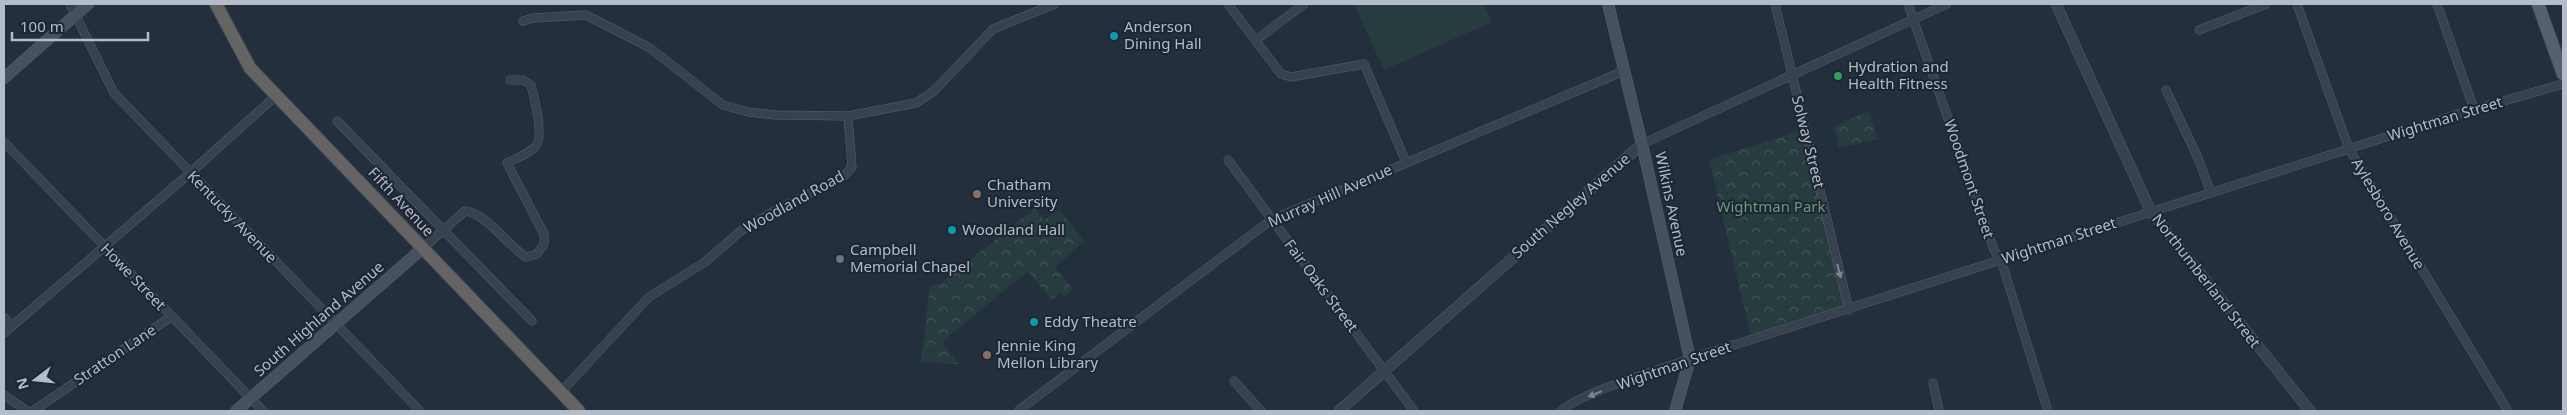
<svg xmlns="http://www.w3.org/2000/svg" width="2567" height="415" viewBox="0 0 2567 415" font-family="'Noto Sans',sans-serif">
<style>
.grass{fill:#263c3f}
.park{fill:url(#park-crowns)}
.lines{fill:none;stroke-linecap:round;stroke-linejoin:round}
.minor-casing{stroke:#565f6c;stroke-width:9}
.tertiary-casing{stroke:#565f6c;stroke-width:11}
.secondary-casing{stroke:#565f6c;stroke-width:12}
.primary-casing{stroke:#414a57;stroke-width:14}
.trunk-casing{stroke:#434c59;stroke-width:14}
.minor{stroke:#38414e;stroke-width:8}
.tertiary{stroke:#38414e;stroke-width:10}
.secondary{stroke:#465061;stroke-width:11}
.primary{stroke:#56606e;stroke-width:12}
.trunk{stroke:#656462;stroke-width:12}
.oneway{fill:#7c8592}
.culture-dot{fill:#0f9aa8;stroke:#1d2633;stroke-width:2}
.leisure-dot{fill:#2e9e5b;stroke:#1d2633;stroke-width:2}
.education-dot{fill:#8d6e63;stroke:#1d2633;stroke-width:2}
.worship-dot{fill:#6b7280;stroke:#1d2633;stroke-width:2}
.labels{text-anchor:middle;stroke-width:4;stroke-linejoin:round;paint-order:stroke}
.poi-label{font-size:15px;fill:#b4bcc9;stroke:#1d2633;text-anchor:start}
.street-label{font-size:15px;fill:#b4bcc9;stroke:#1d2633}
.park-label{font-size:15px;fill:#6b9a76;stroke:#1d2633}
</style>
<defs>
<pattern id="park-crowns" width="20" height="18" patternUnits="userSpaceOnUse" patternTransform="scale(1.25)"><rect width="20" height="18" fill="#263c3f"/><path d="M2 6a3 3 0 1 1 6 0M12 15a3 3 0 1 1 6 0" fill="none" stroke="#435659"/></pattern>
</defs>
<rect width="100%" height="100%" fill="#242f3e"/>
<!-- grass -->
<path class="grass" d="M 1354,4 L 1484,4 L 1492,22 L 1384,70 Z"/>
<!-- park -->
<g class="park">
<path d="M 1869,111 L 1878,139 L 1839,148 L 1834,127 Z"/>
<path d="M 1805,129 L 1849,310 L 1752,340 L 1709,160 Z"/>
<path d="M 1035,208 L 1044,220 L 1059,209 L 1084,241 L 1055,267 L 1073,289 L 1064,296 L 1061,292 L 1051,300 L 1028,271 L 942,342 L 959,364 L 921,362 L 930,286 L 940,284 Z"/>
</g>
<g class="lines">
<!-- minor casing -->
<g class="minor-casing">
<g id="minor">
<path d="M 70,4 L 114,93 L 420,411"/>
<path d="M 1228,4 L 1281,74 L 1291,77 L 1364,64 L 1406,162"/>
<path d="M 1775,4 L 1849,310"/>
<path d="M 1908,4 L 1994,250 L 2001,260 L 2048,411"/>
<path d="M 2297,4 L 2349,149 L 2508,411"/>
<path d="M 2437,4 L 2474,109"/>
<path d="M 523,21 L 533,18 L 586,15 L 650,48 L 723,105 L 748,112 L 776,115 L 848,116"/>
<path d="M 2199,30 L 2266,4"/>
<path d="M 1256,40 L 1304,4"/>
<path d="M 2166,90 L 2198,158 L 2211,193"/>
<path d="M 337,121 L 532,321"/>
<path d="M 4,142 L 263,411"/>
<path d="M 1642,144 L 1947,4"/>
<path d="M 1228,160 L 1414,411"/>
<path d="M 423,248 L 465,211 C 486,213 507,245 526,257 L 537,254 L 544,244 L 544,234 L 507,163 C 515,159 528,154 535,147 C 545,138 534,97 531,85 L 523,80 L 510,80"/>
<path d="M 4,317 L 12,326"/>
<path d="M 4,333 L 190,173 L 277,95"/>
<path d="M 1234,381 L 1261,411"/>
<path d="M 1933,383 L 1939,411"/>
<path d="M 561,392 L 649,297 L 705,262 L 742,230 L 773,212 L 843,177 L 852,167 L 848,116 L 916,103 L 934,91 L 993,29 L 1055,4"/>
<path d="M 4,395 L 27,411"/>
<path d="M 33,411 L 172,316"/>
<path d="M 1018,411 L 1271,220 L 1624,71"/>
<path d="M 1561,411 C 1582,392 1659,370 1690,359 L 2458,114 L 2563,84"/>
</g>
</g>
<!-- tertiary casing -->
<g class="tertiary-casing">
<g id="tertiary">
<path d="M 2056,4 L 2151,212 L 2310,411"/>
<path d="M 1339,411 L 1642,144"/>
</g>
</g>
<!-- secondary casing -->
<g class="secondary-casing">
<g id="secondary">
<path d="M 1608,4 L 1642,144 L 1690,359 L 1675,411"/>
<path d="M 4,78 L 88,4"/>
<path d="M 236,411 L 423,248"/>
</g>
</g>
<!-- primary casing -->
<g class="primary-casing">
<path id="primary" d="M 2538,4 L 2563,74"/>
</g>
<!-- trunk casing -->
<g class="trunk-casing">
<path id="trunk" d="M 216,4 L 250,68 L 579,411"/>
</g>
<!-- minor -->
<use href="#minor" class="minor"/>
<!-- tertiary -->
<use href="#tertiary" class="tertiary"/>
<!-- secondary -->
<use href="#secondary" class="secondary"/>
<!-- primary -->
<use href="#primary" class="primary"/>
<!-- trunk -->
<use href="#trunk" class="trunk"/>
</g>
<!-- one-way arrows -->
<defs><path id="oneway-solid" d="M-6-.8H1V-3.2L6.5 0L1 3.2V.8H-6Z" transform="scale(1.25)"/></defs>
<g class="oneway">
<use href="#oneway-solid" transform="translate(1839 271) rotate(76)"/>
<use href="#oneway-solid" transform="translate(1595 394) rotate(158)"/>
</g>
<!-- markers -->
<g class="culture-dot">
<circle cx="1114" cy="36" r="5"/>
<circle cx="952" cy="230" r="5"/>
<circle cx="1034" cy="322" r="5"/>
</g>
<circle class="leisure-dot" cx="1838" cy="76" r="5"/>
<g class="education-dot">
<circle cx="977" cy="194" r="5"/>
<circle cx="987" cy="355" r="5"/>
</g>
<circle class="worship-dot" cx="840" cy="259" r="5"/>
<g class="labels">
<!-- poi labels -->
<g class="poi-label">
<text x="1124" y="32">Anderson<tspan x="1124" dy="17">Dining Hall</tspan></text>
<text x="1848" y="72">Hydration and<tspan x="1848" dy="17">Health Fitness</tspan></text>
<text x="987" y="190">Chatham<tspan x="987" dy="17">University</tspan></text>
<text x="962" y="235">Woodland Hall</text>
<text x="850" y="255">Campbell<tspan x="850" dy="17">Memorial Chapel</tspan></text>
<text x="1044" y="327">Eddy Theatre</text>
<text x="997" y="351">Jennie King<tspan x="997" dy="17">Mellon Library</tspan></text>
</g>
<!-- street labels -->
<g class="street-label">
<text transform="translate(2445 119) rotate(-17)" y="5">Wightman Street</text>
<text transform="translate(1808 142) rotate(76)" y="5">Solway Street</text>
<text transform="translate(1969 179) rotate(71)" y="5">Woodmont Street</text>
<text transform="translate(1330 196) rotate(-24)" y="5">Murray Hill Avenue</text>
<text transform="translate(401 202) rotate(47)" y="5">Fifth Avenue</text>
<text transform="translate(794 202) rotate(-29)" y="5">Woodland Road</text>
<text transform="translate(1671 204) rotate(78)" y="5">Wilkins Avenue</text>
<text transform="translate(1571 206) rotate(-41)" y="5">South Negley Avenue</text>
<text transform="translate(2388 214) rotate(59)" y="5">Aylesboro Avenue</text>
<text transform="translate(232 217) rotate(46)" y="5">Kentucky Avenue</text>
<text transform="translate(2059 241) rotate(-18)" y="5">Wightman Street</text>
<text transform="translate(133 277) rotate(46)" y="5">Howe Street</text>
<text transform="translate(2206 281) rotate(52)" y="5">Northumberland Street</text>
<text transform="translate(1321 286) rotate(53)" y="5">Fair Oaks Street</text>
<text transform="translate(319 319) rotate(-41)" y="5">South Highland Avenue</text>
<text transform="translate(115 355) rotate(-34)" y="5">Stratton Lane</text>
<text transform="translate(1674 366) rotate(-19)" y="5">Wightman Street</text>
</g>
<!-- park labels -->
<g class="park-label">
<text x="1771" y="212">Wightman Park</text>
</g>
</g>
<!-- border -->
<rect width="2567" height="415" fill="none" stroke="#b4bcc9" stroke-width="10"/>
<!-- north arrow -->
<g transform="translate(35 380) rotate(254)" stroke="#1d2633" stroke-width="4" paint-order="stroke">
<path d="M0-4L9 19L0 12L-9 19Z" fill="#b4bcc9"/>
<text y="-8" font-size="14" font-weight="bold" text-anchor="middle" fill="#b4bcc9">N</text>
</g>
<!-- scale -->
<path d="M12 32v8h136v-8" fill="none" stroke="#b4bcc9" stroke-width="2.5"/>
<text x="20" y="32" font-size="15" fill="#b4bcc9" stroke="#1d2633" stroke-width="4" paint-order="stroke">100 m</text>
</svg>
